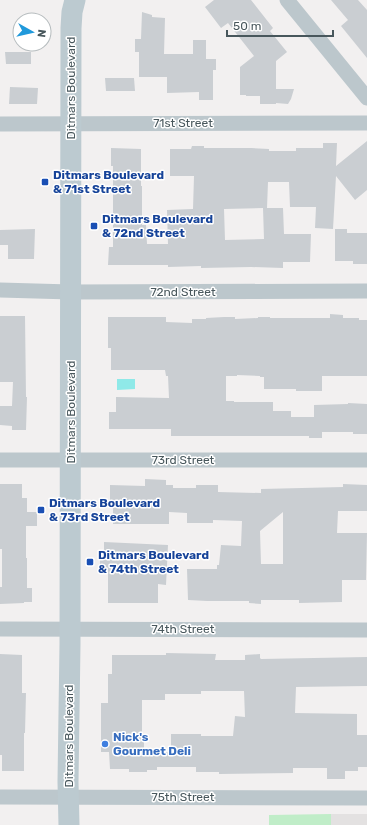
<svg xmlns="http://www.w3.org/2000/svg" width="367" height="825" viewBox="0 0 367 825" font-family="Rubik,sans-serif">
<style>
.education{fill:#e3e1e1}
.green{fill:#c0edc8}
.water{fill:#8fe9e8}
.building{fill:#caced2;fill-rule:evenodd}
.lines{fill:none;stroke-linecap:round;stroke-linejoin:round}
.street{stroke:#bcc7cc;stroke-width:15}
.secondary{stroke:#bccad0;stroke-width:21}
.transit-dot{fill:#1a4fb4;stroke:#fff;stroke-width:1.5}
.shop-dot{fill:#3f7fe0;stroke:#fff;stroke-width:1.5}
.labels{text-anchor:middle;stroke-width:3;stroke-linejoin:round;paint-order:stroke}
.street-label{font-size:12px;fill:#48575c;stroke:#fff}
.transit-label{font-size:12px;font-weight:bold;fill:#164399;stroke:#fff;text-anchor:start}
.shop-label{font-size:12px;font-weight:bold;fill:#366cbe;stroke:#fff;text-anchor:start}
</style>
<rect width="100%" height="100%" fill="#f2f0f0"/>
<!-- education -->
<rect class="education" x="331" y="814" width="36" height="11"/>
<!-- green -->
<path class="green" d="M 331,814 L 331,825 L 269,825 L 269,815 Z"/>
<!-- water -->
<path class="water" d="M 117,379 L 135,379 L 135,389 L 117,390 Z"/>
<!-- building -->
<g class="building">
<path d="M 214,0 L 251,0 L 273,28 L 270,31 L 287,52 L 276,61 L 276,89 L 294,89 L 291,99 L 288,104 L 276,103 L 276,104 L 260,104 L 260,96 L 246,96 L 246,95 L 240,95 L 240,67 L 254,56 L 228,23 L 221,28 L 205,7 Z"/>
<path d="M 331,0 L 358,0 L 367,10 L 367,58 L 341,26 L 348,20 Z"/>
<path d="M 142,12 L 152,15 L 152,17 L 165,18 L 164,54 L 193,54 L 193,40 L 206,40 L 206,59 L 216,59 L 216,70 L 213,70 L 213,100 L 199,100 L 199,92 L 167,93 L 167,77 L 139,77 L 139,52 L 135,52 L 135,39 L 141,39 Z"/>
<path d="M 5,52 L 31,52 L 31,64 L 6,64 Z"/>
<path d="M 105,78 L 134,78 L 135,91 L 106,91 Z"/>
<path d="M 10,87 L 38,88 L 37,104 L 9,104 Z"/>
<path d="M 367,141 L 367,190 L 355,200 L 336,176 L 333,229 L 315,228 L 316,207 L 290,207 L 289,182 L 268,182 L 267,208 L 265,208 L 283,208 L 284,234 L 311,234 L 310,262 L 283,262 L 283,268 L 251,267 L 201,268 L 201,266 L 168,267 L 168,265 L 108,265 L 109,247 L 113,247 L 113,166 L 111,166 L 111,148 L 141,149 L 141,186 L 142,186 L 142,225 L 146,225 L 147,244 L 168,244 L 167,210 L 193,209 L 194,176 L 170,176 L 170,149 L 191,149 L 192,146 L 204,146 L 204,148 L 251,148 L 269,149 L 269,151 L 296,151 L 296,148 L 323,148 L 323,143 L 337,143 L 336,166 ZM 263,208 L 264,239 L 225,240 L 224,209 Z"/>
<path d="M 35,229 L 34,259 L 8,259 L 8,245 L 0,245 L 0,230 Z"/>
<path d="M 335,229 L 347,229 L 347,233 L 367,233 L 367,264 L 353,264 L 353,261 L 335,261 Z"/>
<path d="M 330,314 L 343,315 L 343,318 L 359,318 L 359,320 L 367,320 L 367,376 L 322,376 L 322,391 L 296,391 L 296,389 L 264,389 L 264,377 L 260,377 L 260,376 L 237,375 L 237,376 L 226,376 L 226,401 L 234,401 L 234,402 L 273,402 L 273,411 L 291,411 L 291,417 L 314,417 L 314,405 L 348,404 L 348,403 L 367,404 L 367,434 L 353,434 L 353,432 L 322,432 L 322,438 L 309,438 L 309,436 L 171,436 L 171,429 L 109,429 L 109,412 L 116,412 L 116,397 L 169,398 L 168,376 L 166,376 L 165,370 L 111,370 L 111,348 L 108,348 L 108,317 L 166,317 L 166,322 L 192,323 L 192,319 L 206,319 L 206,318 L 224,317 L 235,317 L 235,319 L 258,318 L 258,317 L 270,317 L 270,318 L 330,318 Z"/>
<path d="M 0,316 L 25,316 L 26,397 L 27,397 L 26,430 L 12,430 L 12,426 L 0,425 L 0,406 L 12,406 L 13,382 L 0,382 Z"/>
<path d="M 145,479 L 166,480 L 166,485 L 173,485 L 173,488 L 196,488 L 196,485 L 218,485 L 218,492 L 261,493 L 261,489 L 343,487 L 343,484 L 367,485 L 367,511 L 338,511 L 337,533 L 367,533 L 366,580 L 342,580 L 342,602 L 299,603 L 299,600 L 261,600 L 261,604 L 249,603 L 249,601 L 207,601 L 188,600 L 187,569 L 217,569 L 217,565 L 219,565 L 221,545 L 241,546 L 242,521 L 213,520 L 213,523 L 187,523 L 187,513 L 169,512 L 169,524 L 113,524 L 113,501 L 110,501 L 110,485 L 145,486 ZM 283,512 L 283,564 L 261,564 L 260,531 Z"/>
<path d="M 0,484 L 22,484 L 22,498 L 27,498 L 27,512 L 37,512 L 37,526 L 26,526 L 26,558 L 27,558 L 27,588 L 32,588 L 32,602 L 24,602 L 24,603 L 0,604 L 0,587 L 2,587 L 2,549 L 0,549 Z"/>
<path d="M 104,542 L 168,545 L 166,585 L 158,584 L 158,603 L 108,603 L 108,570 L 100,570 L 100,558 L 104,558 Z"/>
<path d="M 166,653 L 216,654 L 215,660 L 245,660 L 245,655 L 260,654 L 260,658 L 261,659 L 367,657 L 367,686 L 296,687 L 295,713 L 357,714 L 357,735 L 367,735 L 367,767 L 358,767 L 358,771 L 345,771 L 345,779 L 327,779 L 327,768 L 293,768 L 293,773 L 219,774 L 219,772 L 196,772 L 196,767 L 157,767 L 157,770 L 147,770 L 147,772 L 129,772 L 129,769 L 110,769 L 109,752 L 101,752 L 101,703 L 108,703 L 108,674 L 112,674 L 112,655 L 166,655 ZM 201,691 L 244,691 L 245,717 L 235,716 L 233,736 L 201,736 L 201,734 L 171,734 L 171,752 L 144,752 L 144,735 L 142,735 L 142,700 L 165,700 L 165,694 L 201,694 Z"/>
<path d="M 0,654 L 22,655 L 22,693 L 26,693 L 25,733 L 24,733 L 24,771 L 2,771 L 2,755 L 0,755 Z"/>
</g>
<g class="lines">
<!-- street -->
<g class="street">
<path d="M 287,0 L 367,98"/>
<path d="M 0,124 L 367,123"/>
<path d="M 0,290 L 71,292 L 367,291"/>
<path d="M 0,460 L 367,460"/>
<path d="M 0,629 L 367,630"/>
<path d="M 0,797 L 367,798"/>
</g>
<!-- secondary -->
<path class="secondary" d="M 69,825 L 68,782 L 70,644 L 71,28 L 72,12 L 75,0"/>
</g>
<!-- markers -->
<g class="transit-dot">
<rect x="41" y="178" width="8" height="8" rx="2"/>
<rect x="90" y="222" width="8" height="8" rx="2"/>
<rect x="37" y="506" width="8" height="8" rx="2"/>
<rect x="86" y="558" width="8" height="8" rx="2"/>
</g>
<circle class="shop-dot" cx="105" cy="744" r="4"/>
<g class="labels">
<!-- street labels -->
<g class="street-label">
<text transform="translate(71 88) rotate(-90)" y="4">Ditmars Boulevard</text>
<text x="183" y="127">71st Street</text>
<text x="183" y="296">72nd Street</text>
<text transform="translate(71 412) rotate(-90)" y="4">Ditmars Boulevard</text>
<text x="183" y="464">73rd Street</text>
<text x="183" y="633">74th Street</text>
<text transform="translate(69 736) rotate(-90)" y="4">Ditmars Boulevard</text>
<text x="183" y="801">75th Street</text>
</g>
<!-- transit labels -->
<g class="transit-label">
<text x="53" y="179">Ditmars Boulevard<tspan x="53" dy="14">&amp; 71st Street</tspan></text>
<text x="102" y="223">Ditmars Boulevard<tspan x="102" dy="14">&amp; 72nd Street</tspan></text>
<text x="49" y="507">Ditmars Boulevard<tspan x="49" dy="14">&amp; 73rd Street</tspan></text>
<text x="98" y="559">Ditmars Boulevard<tspan x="98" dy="14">&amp; 74th Street</tspan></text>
</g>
<!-- shop labels -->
<g class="shop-label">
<text x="113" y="741">Nick's<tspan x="113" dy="14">Gourmet Deli</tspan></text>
</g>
</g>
<!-- north arrow -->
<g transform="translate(32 32) rotate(98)"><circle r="19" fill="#ffffff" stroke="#b6bcbe"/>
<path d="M0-3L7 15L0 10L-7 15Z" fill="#2099db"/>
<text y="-6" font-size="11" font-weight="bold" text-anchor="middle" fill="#48575c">N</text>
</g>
<!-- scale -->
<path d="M227 30v6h106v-6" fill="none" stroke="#48575c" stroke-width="2"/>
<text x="233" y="30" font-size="12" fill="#48575c" stroke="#ffffff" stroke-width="3" paint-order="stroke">50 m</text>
</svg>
